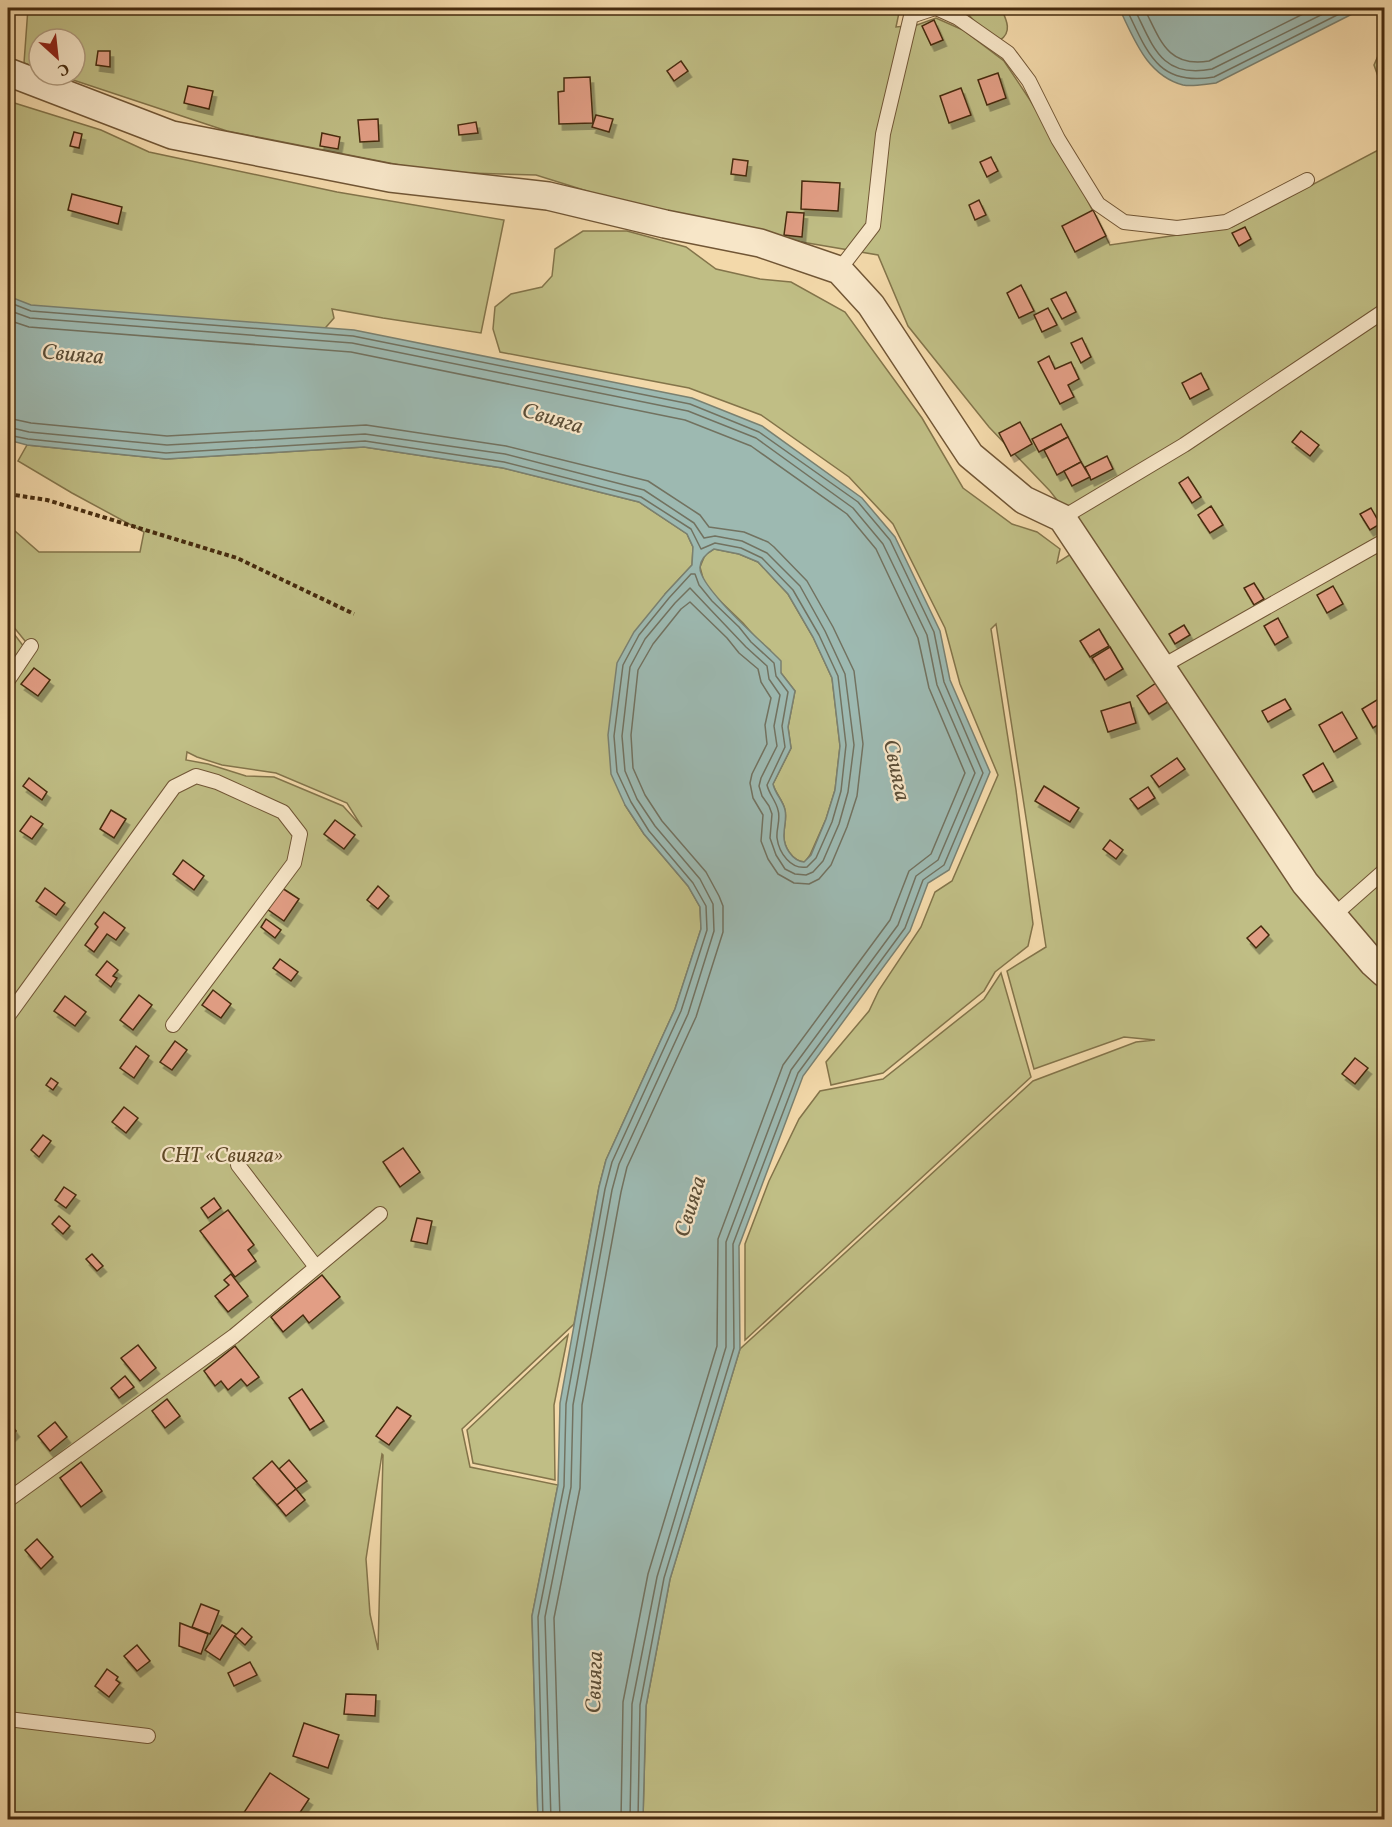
<svg xmlns="http://www.w3.org/2000/svg" width="1392" height="1827" viewBox="0 0 1392 1827" font-family="Vollkorn,serif">
<style>
.green{fill:#c0be85;stroke:#83744a;stroke-width:1.5;fill-rule:evenodd}
.water{fill:#9db9b1;stroke:#7a8070;stroke-width:1.5;fill-rule:evenodd}
.lines{fill:none;stroke-linecap:round;stroke-linejoin:round}
.shore{stroke:#727260;stroke-width:1.5}
.building{fill:#e29e85;stroke:#462b0e;stroke-width:1.5;filter:url(#shadow)}
.service-casing{stroke:#715635;stroke-width:16}
.minor-casing{stroke:#715635;stroke-width:30}
.path{stroke:#462b0e;stroke-width:4;stroke-dasharray:4.5 3;stroke-linecap:butt}
.service{stroke:#f7e6c8;stroke-width:14}
.minor{stroke:#f7e6c8;stroke-width:27}
.labels{text-anchor:middle;stroke-width:4.5;stroke-linejoin:round;paint-order:stroke}
.park-label{font-size:21px;font-style:italic;fill:#5e4826;stroke:#f7e6c8}
.water-label{font-size:22px;font-style:italic;fill:#5c4e37;stroke:#f7e6c8}
</style>
<defs>
<filter id="shadow"><feDropShadow dx="3.5" dy="6" stdDeviation="0" flood-color="#0004"/></filter>
</defs>
<rect width="100%" height="100%" fill="#f3d9aa"/>
<filter id="stains"><feTurbulence type="fractalNoise" baseFrequency=".00333" numOctaves="4"/><feColorMatrix values="0 0 0 0 .2 0 0 0 0 .09 0 0 0 0 .02 0 0 0 .5 -.17"/></filter>
<radialGradient id="worn" r=".72"><stop offset=".6" stop-color="#630" stop-opacity="0"/><stop offset="1" stop-color="#630" stop-opacity=".3"/></radialGradient>
<!-- green -->
<g class="green">
<path d="M 28,8 L 745,8 L 753,13 L 756,8 L 900,8 L 896,27 L 917,25 L 936,18 L 963,30 L 1004,61 L 1030,100 L 1072,170 L 1110,245 L 1232,227 L 1384,147 L 1384,1819 L 643,1819 L 646,1706 L 670,1579 L 740,1349 L 1033,1081 L 1136,1042 L 1155,1040 L 1124,1037 L 1034,1069 L 1007,971 L 1046,947 L 996,624 L 991,629 L 1016,790 L 1033,924 L 1028,946 L 995,972 L 984,991 L 883,1073 L 831,1085 L 826,1062 L 869,1011 L 879,990 L 921,927 L 935,892 L 952,881 L 998,775 L 960,684 L 945,628 L 893,524 L 849,477 L 761,415 L 689,388 L 500,352 L 493,329 L 495,307 L 511,294 L 542,287 L 552,276 L 555,249 L 583,231 L 627,231 L 686,247 L 716,269 L 760,279 L 791,282 L 845,312 L 922,418 L 963,488 L 1012,524 L 1037,532 L 1060,549 L 1057,563 L 1090,542 L 1050,491 L 989,427 L 908,326 L 878,255 L 689,223 L 536,175 L 435,172 L 227,131 L 58,75 L 75,75 L 75,39 L 39,39 L 39,69 L 24,63 Z"/>
<path d="M 962,8 L 1001,8 C 1006,19 1013,32 1000,40 L 985,32 Z"/>
<path d="M 1384,42 L 1384,89 L 1381,85 L 1374,65 Z"/>
<path d="M 8,101 L 101,130 L 149,152 L 337,192 L 504,220 L 481,333 L 383,318 L 332,309 L 334,318 L 297,360 L 8,321 Z"/>
<path d="M 27,445 L 166,459 L 364,447 L 503,468 L 639,502 L 687,534 L 693,547 L 692,565 L 665,594 L 625,805 L 644,834 L 688,886 L 700,907 L 701,929 L 675,1009 L 606,1160 L 599,1187 L 574,1324 L 462,1429 L 470,1467 L 558,1485 L 532,1616 L 538,1819 L 8,1819 L 8,626 L 24,647 L 34,652 L 8,620 L 8,525 L 39,552 L 140,552 L 144,532 L 72,493 L 18,461 ZM 187,752 L 197,757 L 222,765 L 276,773 L 347,803 L 362,827 L 343,806 L 274,777 L 246,776 L 208,764 L 186,760 ZM 382,1454 L 383,1455 L 378,1650 L 370,1614 L 366,1559 Z"/>
<path d="M 714,549 L 739,554 L 758,562 L 788,594 L 813,637 L 832,678 L 840,746 L 835,790 L 826,819 L 810,855 L 805,862 C 792,861 783,846 784,834 C 784,826 787,818 785,810 C 783,800 775,793 773,784 L 791,748 L 788,727 L 795,691 L 781,673 L 770,650 L 756,638 L 743,623 L 716,597 L 704,582 L 700,567 L 705,555 Z"/>
<path d="M 1001,973 L 1031,1077 L 745,1340 L 745,1244 L 769,1181 L 799,1119 L 820,1091 L 883,1079 L 984,999 Z"/>
<path d="M 568,1335 L 554,1405 L 555,1480 L 473,1463 L 467,1430 Z"/>
</g>
<!-- water -->
<g class="water">
<path d="M 1119,8 L 1364,8 L 1216,83 C 1205,84 1193,87 1183,85 C 1146,75 1134,38 1119,8 Z"/>
<path d="M 8,296 L 31,305 L 354,330 L 692,398 L 762,426 L 862,498 L 895,537 L 940,631 L 950,680 L 990,772 L 949,870 L 928,883 L 910,931 L 803,1076 L 739,1246 L 740,1349 L 670,1579 L 646,1706 L 643,1819 L 538,1819 L 532,1616 L 558,1485 L 560,1403 L 599,1187 L 606,1160 L 675,1009 L 701,929 L 700,907 L 688,886 L 644,834 L 625,805 L 611,774 L 608,735 L 617,663 L 634,632 L 665,594 L 692,565 L 693,547 L 687,534 L 639,502 L 503,468 L 364,447 L 166,459 L 27,445 L 8,440 ZM 714,549 L 739,554 L 758,562 L 788,594 L 813,637 L 832,678 L 840,746 L 835,790 L 826,819 L 811,855 L 804,862 C 792,861 783,846 784,834 C 784,826 787,818 785,810 C 783,800 775,794 773,784 L 791,748 L 788,727 L 795,691 L 781,673 L 781,661 C 765,644 698,587 700,567 C 701,558 707,553 714,549 Z"/>
</g>
<g class="lines">
<!-- shore -->
<g class="shore">
<path d="M 1126,8 C 1147,51 1157,87 1214,77 L 1351,8"/>
<path d="M 1134,8 C 1153,46 1161,79 1212,69 L 1335,8"/>
<path d="M 1144,8 C 1160,39 1167,68 1209,61 L 1315,8"/>
<path d="M 8,302 L 31,311 L 353,336 L 690,404 L 759,432 L 858,502 L 890,540 L 934,632 L 944,682 L 983,773 L 944,865 L 923,880 L 905,928 L 798,1073 L 733,1244 L 734,1348 L 664,1578 L 640,1705 L 638,1820"/>
<path d="M 8,310 L 30,318 L 352,343 L 688,411 L 756,438 L 853,508 L 883,544 L 927,635 L 937,685 L 975,773 L 938,860 L 916,876 L 898,925 L 791,1070 L 726,1242 L 726,1347 L 657,1577 L 632,1704 L 630,1820"/>
<path d="M 8,320 L 29,327 L 351,352 L 685,420 L 751,446 L 847,514 L 876,549 L 918,638 L 929,688 L 965,773 L 931,854 L 909,871 L 890,920 L 783,1065 L 718,1239 L 717,1346 L 648,1574 L 623,1702 L 621,1820"/>
<path d="M 8,418 L 31,423 L 167,436 L 366,425 L 506,446 L 648,481 L 700,515 L 709,527 L 744,532 L 768,542 L 774,547 L 807,581 L 833,627 L 854,671 L 863,744 L 857,796 L 847,827 L 831,865 L 819,879 L 809,884 L 794,883 L 778,874 L 768,859 L 761,841 L 763,815 L 753,798 L 750,783 L 752,774 L 767,744 L 765,725 L 771,698 L 761,682 L 758,669 L 739,653 L 727,638 L 690,602 L 681,609 L 653,644 L 638,670 L 631,735 L 633,768 L 645,795 L 662,821 L 706,872 L 719,896 L 723,906 L 723,932 L 696,1017 L 627,1167 L 621,1192 L 582,1405 L 580,1488 L 554,1618 L 560,1820"/>
<path d="M 8,427 L 29,432 L 167,445 L 365,434 L 505,454 L 644,490 L 694,523 L 704,538 L 715,536 L 742,541 L 767,553 L 800,586 L 825,631 L 845,674 L 854,745 L 848,792 L 839,824 L 823,861 L 813,872 L 806,875 L 795,874 L 785,869 L 776,855 L 770,838 L 772,814 L 769,806 L 762,796 L 759,786 L 761,778 L 777,746 L 774,726 L 780,695 L 769,679 L 767,666 L 746,647 L 690,588 L 675,603 L 645,639 L 630,667 L 622,736 L 625,771 L 637,799 L 655,826 L 700,879 L 713,904 L 714,931 L 688,1014 L 619,1164 L 612,1190 L 573,1405 L 571,1487 L 545,1617 L 551,1820"/>
<path d="M 8,435 L 28,439 L 166,453 L 365,441 L 504,462 L 641,497 L 691,529 L 701,549 L 715,543 L 741,548 L 762,558 L 793,590 L 819,635 L 838,676 L 846,745 L 841,791 L 832,822 L 816,858 L 807,867 C 791,870 779,853 777,838 C 776,829 781,819 778,810 C 776,801 769,794 767,785 L 785,747 L 782,726 L 788,692 L 776,676 L 774,663 L 751,642 L 739,627 L 712,601 L 699,585 L 695,574 L 691,574 L 669,598 L 639,635 L 623,665 L 614,736 L 617,772 L 631,802 L 649,831 L 693,883 L 706,906 L 707,930 L 681,1011 L 612,1162 L 605,1189 L 566,1404 L 564,1486 L 538,1617 L 543,1820"/>
</g>
</g>
<!-- building -->
<g class="building">
<path d="M 934,20 L 943,40 L 931,45 L 922,26 Z"/>
<path d="M 98,51 L 110,51 L 110,67 L 96,65 Z"/>
<path d="M 681,61 L 688,71 L 674,81 L 667,71 Z"/>
<path d="M 998,73 L 1006,98 L 987,105 L 978,80 Z"/>
<path d="M 590,77 L 593,123 L 559,124 L 558,92 L 564,91 L 564,78 Z"/>
<path d="M 188,86 L 213,91 L 209,109 L 184,103 Z"/>
<path d="M 961,88 L 971,115 L 949,123 L 940,96 Z"/>
<path d="M 596,115 L 613,119 L 609,132 L 592,127 Z"/>
<path d="M 378,119 L 379,141 L 360,142 L 358,120 Z"/>
<path d="M 476,122 L 478,133 L 459,135 L 458,125 Z"/>
<path d="M 74,132 L 82,134 L 79,148 L 70,146 Z"/>
<path d="M 322,133 L 340,137 L 338,149 L 320,146 Z"/>
<path d="M 991,157 L 998,171 L 987,177 L 980,162 Z"/>
<path d="M 733,159 L 748,161 L 746,176 L 731,174 Z"/>
<path d="M 802,181 L 840,183 L 838,211 L 801,209 Z"/>
<path d="M 72,194 L 122,207 L 118,224 L 68,210 Z"/>
<path d="M 979,200 L 986,215 L 975,220 L 969,205 Z"/>
<path d="M 1093,210 L 1106,236 L 1075,252 L 1062,226 Z"/>
<path d="M 787,212 L 804,213 L 802,237 L 784,235 Z"/>
<path d="M 1245,227 L 1251,239 L 1239,246 L 1232,233 Z"/>
<path d="M 1021,285 L 1034,311 L 1019,318 L 1007,293 Z"/>
<path d="M 1066,292 L 1076,312 L 1062,319 L 1051,299 Z"/>
<path d="M 1048,308 L 1057,325 L 1042,332 L 1034,315 Z"/>
<path d="M 1082,338 L 1091,357 L 1081,363 L 1071,343 Z"/>
<path d="M 1049,356 L 1055,369 L 1071,362 L 1079,379 L 1068,385 L 1074,397 L 1060,404 L 1038,362 Z"/>
<path d="M 1201,373 L 1209,389 L 1190,399 L 1182,383 Z"/>
<path d="M 1020,422 L 1032,444 L 1011,456 L 999,433 Z"/>
<path d="M 1061,424 L 1068,437 L 1039,452 L 1032,439 Z"/>
<path d="M 1301,431 L 1319,445 L 1310,456 L 1292,442 Z"/>
<path d="M 1068,437 L 1081,462 L 1057,475 L 1044,450 Z"/>
<path d="M 1107,456 L 1113,469 L 1091,480 L 1085,467 Z"/>
<path d="M 1081,462 L 1090,477 L 1072,486 L 1064,471 Z"/>
<path d="M 1188,477 L 1201,497 L 1192,503 L 1179,483 Z"/>
<path d="M 1211,506 L 1223,525 L 1210,533 L 1198,515 Z"/>
<path d="M 1371,508 L 1380,524 L 1370,530 L 1360,514 Z"/>
<path d="M 1254,583 L 1264,599 L 1254,605 L 1244,588 Z"/>
<path d="M 1333,586 L 1343,604 L 1327,613 L 1317,595 Z"/>
<path d="M 1278,618 L 1288,637 L 1275,645 L 1264,626 Z"/>
<path d="M 1184,625 L 1190,635 L 1175,644 L 1169,634 Z"/>
<path d="M 1099,629 L 1109,646 L 1090,657 L 1080,641 Z"/>
<path d="M 1110,647 L 1123,669 L 1105,680 L 1092,658 Z"/>
<path d="M 34,668 L 50,680 L 38,696 L 21,684 Z"/>
<path d="M 1159,681 L 1171,700 L 1149,714 L 1137,696 Z"/>
<path d="M 1380,698 L 1384,706 L 1384,721 L 1373,728 L 1362,709 Z"/>
<path d="M 1285,699 L 1291,709 L 1268,722 L 1262,711 Z"/>
<path d="M 1130,702 L 1136,723 L 1108,732 L 1101,711 Z"/>
<path d="M 1342,712 L 1357,738 L 1334,752 L 1319,725 Z"/>
<path d="M 1177,758 L 1185,769 L 1159,787 L 1151,776 Z"/>
<path d="M 1323,763 L 1333,781 L 1313,792 L 1303,775 Z"/>
<path d="M 29,778 L 47,792 L 42,800 L 23,786 Z"/>
<path d="M 1044,786 L 1079,808 L 1070,822 L 1035,801 Z"/>
<path d="M 1148,787 L 1155,798 L 1138,809 L 1130,799 Z"/>
<path d="M 111,810 L 126,819 L 114,838 L 100,829 Z"/>
<path d="M 31,816 L 43,824 L 32,839 L 20,831 Z"/>
<path d="M 335,820 L 355,835 L 344,849 L 324,834 Z"/>
<path d="M 1110,840 L 1123,850 L 1116,859 L 1103,849 Z"/>
<path d="M 183,860 L 204,876 L 194,890 L 173,874 Z"/>
<path d="M 378,886 L 389,896 L 378,909 L 367,900 Z"/>
<path d="M 45,888 L 65,903 L 56,915 L 36,901 Z"/>
<path d="M 282,888 L 299,899 L 284,921 L 267,909 Z"/>
<path d="M 104,912 L 125,928 L 116,940 L 107,934 L 94,952 L 85,945 L 98,927 L 95,924 Z"/>
<path d="M 266,919 L 281,930 L 275,938 L 261,927 Z"/>
<path d="M 1261,926 L 1269,935 L 1256,948 L 1247,938 Z"/>
<path d="M 280,959 L 298,972 L 291,981 L 273,968 Z"/>
<path d="M 107,961 L 118,970 L 113,976 L 117,978 L 111,987 L 96,975 Z"/>
<path d="M 213,990 L 231,1004 L 221,1018 L 202,1005 Z"/>
<path d="M 139,995 L 152,1005 L 133,1030 L 120,1020 Z"/>
<path d="M 65,996 L 86,1012 L 75,1026 L 54,1011 Z"/>
<path d="M 175,1041 L 187,1050 L 172,1070 L 160,1062 Z"/>
<path d="M 136,1046 L 149,1056 L 134,1078 L 120,1068 Z"/>
<path d="M 1355,1058 L 1368,1068 L 1355,1084 L 1342,1074 Z"/>
<path d="M 51,1078 L 58,1083 L 53,1090 L 46,1085 Z"/>
<path d="M 124,1107 L 138,1118 L 126,1133 L 112,1122 Z"/>
<path d="M 43,1135 L 51,1141 L 39,1157 L 31,1150 Z"/>
<path d="M 403,1148 L 420,1172 L 400,1187 L 383,1162 Z"/>
<path d="M 64,1187 L 76,1195 L 66,1208 L 55,1200 Z"/>
<path d="M 214,1198 L 221,1208 L 208,1218 L 201,1208 Z"/>
<path d="M 228,1210 L 254,1245 L 248,1250 L 256,1261 L 235,1277 L 200,1231 Z"/>
<path d="M 59,1216 L 70,1226 L 63,1234 L 52,1224 Z"/>
<path d="M 417,1218 L 432,1221 L 427,1244 L 411,1241 Z"/>
<path d="M 92,1254 L 103,1266 L 97,1271 L 86,1259 Z"/>
<path d="M 231,1274 L 248,1296 L 228,1312 L 215,1296 L 229,1285 L 224,1280 Z"/>
<path d="M 322,1275 L 340,1297 L 309,1323 L 303,1315 L 283,1332 L 271,1317 Z"/>
<path d="M 138,1345 L 156,1368 L 140,1381 L 121,1358 Z"/>
<path d="M 235,1346 L 259,1377 L 247,1386 L 241,1379 L 228,1390 L 221,1381 L 215,1386 L 204,1371 Z"/>
<path d="M 125,1376 L 134,1387 L 119,1398 L 111,1388 Z"/>
<path d="M 302,1389 L 324,1421 L 310,1430 L 289,1398 Z"/>
<path d="M 167,1399 L 180,1416 L 165,1428 L 152,1411 Z"/>
<path d="M 397,1407 L 411,1416 L 389,1445 L 376,1436 Z"/>
<path d="M 8,1420 L 16,1431 L 8,1439 Z"/>
<path d="M 55,1422 L 67,1437 L 50,1451 L 38,1436 Z"/>
<path d="M 289,1460 L 307,1481 L 296,1489 L 279,1469 Z"/>
<path d="M 272,1461 L 296,1489 L 277,1505 L 253,1478 Z"/>
<path d="M 81,1462 L 102,1491 L 81,1507 L 60,1478 Z"/>
<path d="M 296,1489 L 305,1500 L 286,1516 L 277,1505 Z"/>
<path d="M 37,1539 L 53,1557 L 41,1569 L 25,1550 Z"/>
<path d="M 201,1604 L 219,1611 L 210,1634 L 192,1627 Z"/>
<path d="M 180,1623 L 208,1634 L 201,1654 L 179,1646 Z"/>
<path d="M 222,1625 L 236,1634 L 220,1660 L 205,1650 Z"/>
<path d="M 242,1628 L 252,1637 L 245,1645 L 235,1636 Z"/>
<path d="M 137,1645 L 150,1661 L 137,1671 L 124,1656 Z"/>
<path d="M 250,1662 L 257,1675 L 234,1686 L 228,1673 Z"/>
<path d="M 107,1669 L 118,1677 L 116,1680 L 120,1683 L 109,1697 L 95,1686 Z"/>
<path d="M 346,1694 L 376,1695 L 375,1716 L 344,1714 Z"/>
<path d="M 304,1723 L 339,1735 L 328,1768 L 293,1756 Z"/>
<path d="M 270,1773 L 309,1799 L 295,1820 L 251,1820 L 243,1814 Z"/>
</g>
<g class="lines">
<!-- service casing -->
<g class="service-casing">
<g id="service">
<path d="M 936,8 L 958,18 L 1008,53 L 1029,81 L 1058,139 L 1098,204 L 1124,222 L 1177,228 L 1226,222 L 1307,180"/>
<path d="M 839,270 L 873,226 L 883,134 L 911,16 L 935,8"/>
<path d="M 1062,518 L 1184,445 L 1384,311"/>
<path d="M 1161,667 L 1384,541"/>
<path d="M 8,680 L 31,646"/>
<path d="M 1333,916 L 1384,871"/>
<path d="M 8,1016 L 174,787 L 196,776 L 217,782 L 283,812 L 300,834 L 294,863 L 173,1025"/>
<path d="M 238,1165 L 316,1267"/>
<path d="M 8,1500 L 234,1336 L 380,1214"/>
<path d="M 8,1719 L 148,1736"/>
</g>
</g>
<!-- minor casing -->
<g class="minor-casing">
<path id="minor" d="M 8,72 L 172,135 L 390,178 L 548,196 L 665,224 L 760,243 L 839,270 L 871,305 L 970,455 L 1024,500 L 1062,518 L 1305,883 L 1373,963 L 1384,973"/>
</g>
<!-- path -->
<path class="path" d="M 8,494 L 47,500 L 237,558 L 354,614"/>
<!-- service -->
<use href="#service" class="service"/>
<!-- minor -->
<use href="#minor" class="minor"/>
</g>
<g class="labels">
<!-- park labels -->
<g class="park-label">
<text x="222" y="1162">СНТ «Свияга»</text>
</g>
<!-- water labels -->
<g class="water-label">
<text transform="translate(73 353) rotate(5)" y="8">Свияга</text>
<text transform="translate(553 417) rotate(16)" y="8">Свияга</text>
<text transform="translate(898 770) rotate(78)" y="8">Свияга</text>
<text transform="translate(689 1206) rotate(-73)" y="8">Свияга</text>
<text transform="translate(593 1682) rotate(-88)" y="8">Свияга</text>
</g>
</g>
<!-- margin -->
<rect width="1392" height="1827" fill="none" stroke="#f3d9aa" stroke-width="30"/>
<rect x="9" y="9" width="1374" height="1809" fill="none" stroke="#462b0e" stroke-width="3"/>
<rect x="15" y="15" width="1362" height="1797" fill="none" stroke="#462b0e" stroke-width="1.5"/>
<!-- north arrow -->
<g transform="translate(57 57) rotate(153)"><circle r="28" fill="#f7e6c8" stroke="#b09b7e" stroke-width="1.5"/>
<path d="M0-4.5L10 22L0 15L-10 22Z" fill="#8f2418"/>
<text y="-9" font-size="16" font-weight="bold" text-anchor="middle" fill="#462b0e">С</text>
</g>
<rect width="100%" height="100%" filter="url(#stains)"/>
<rect width="100%" height="100%" fill="url(#worn)"/>
</svg>
